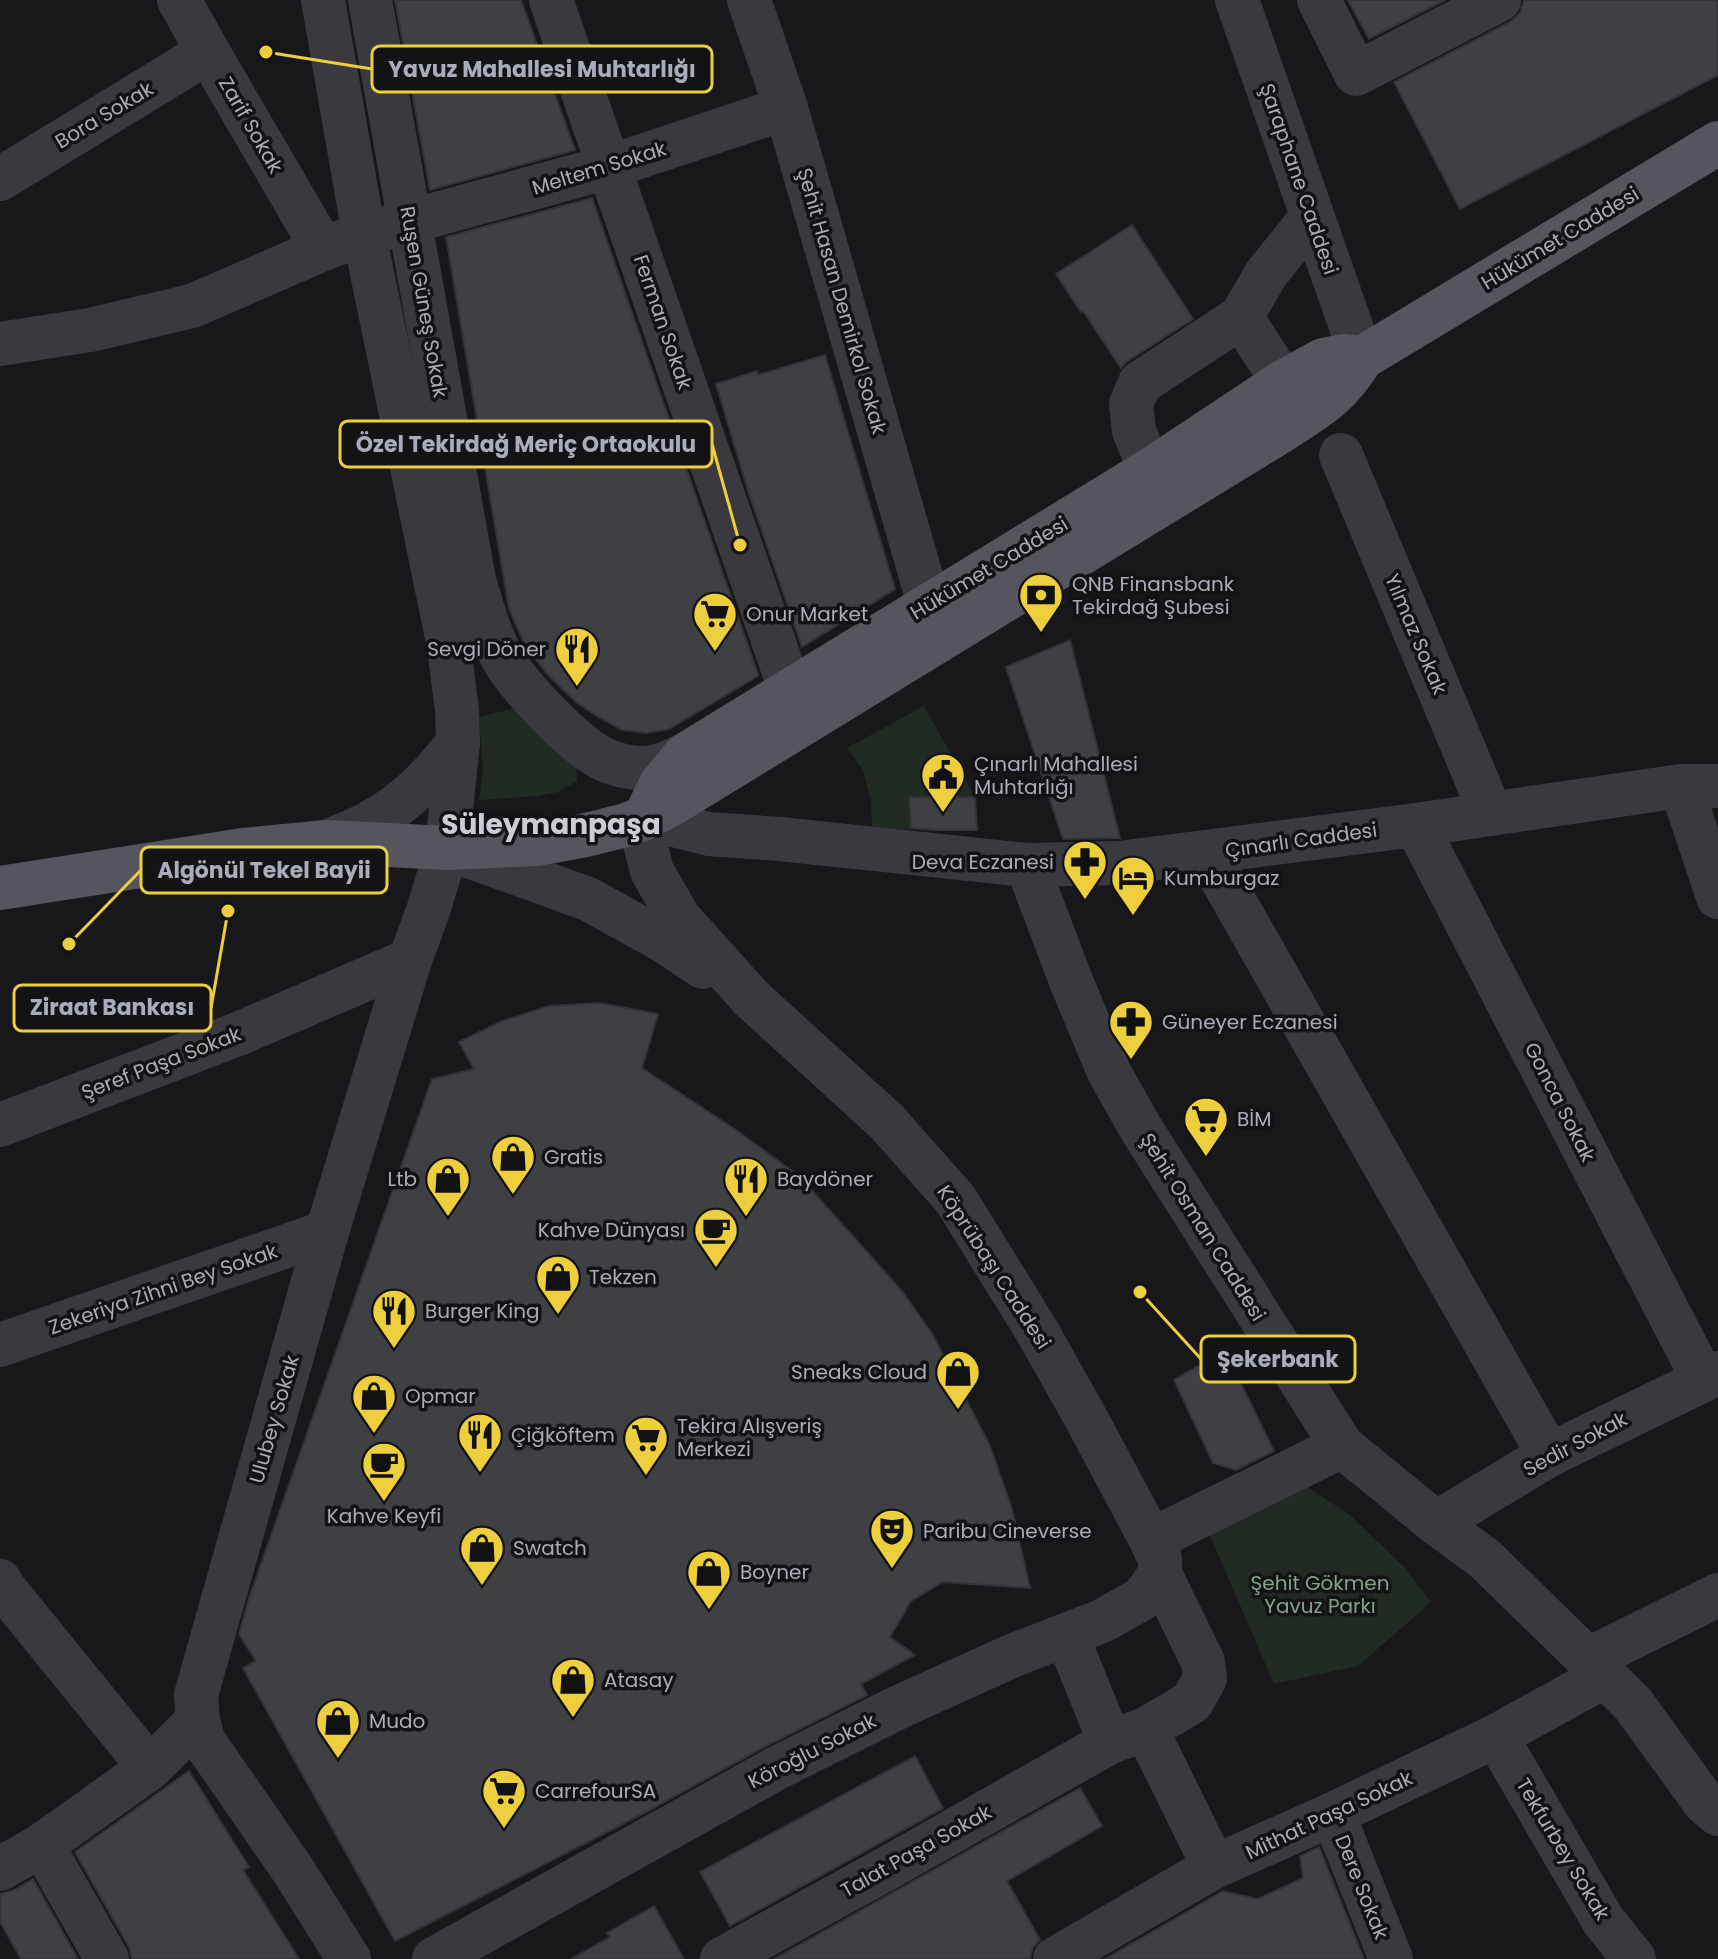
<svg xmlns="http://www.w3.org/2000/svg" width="1718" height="1959" viewBox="0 0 1718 1959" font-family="Poppins,sans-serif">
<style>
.green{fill:#222a24}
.building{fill:#3f4044;stroke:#333236;stroke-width:2}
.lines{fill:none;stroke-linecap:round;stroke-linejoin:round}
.minor{stroke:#39393f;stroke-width:44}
.major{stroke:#55555e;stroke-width:44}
.labels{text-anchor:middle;stroke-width:7;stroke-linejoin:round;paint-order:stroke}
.street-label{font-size:20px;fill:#aaadb9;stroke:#131315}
.poi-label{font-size:20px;fill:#aaadb9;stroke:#131315;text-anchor:start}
.park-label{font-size:20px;fill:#82a38a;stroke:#131315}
.district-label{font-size:28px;font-weight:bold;fill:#cbccd5;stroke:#131315}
.leader{fill:none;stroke:#edcf3d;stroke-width:3}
.callout-dot{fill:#edcf3d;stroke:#131315;stroke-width:3}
.callout{fill:#131315;stroke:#edcf3d;stroke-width:3}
.callout-label{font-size:22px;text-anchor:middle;font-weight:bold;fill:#aaadb9}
</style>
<rect width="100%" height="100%" fill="#18181a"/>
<!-- green -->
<g class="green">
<path d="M 924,706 L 975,797 L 910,797 L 911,830 L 872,827 L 871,801 L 863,770 L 847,748 Z"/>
<path d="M 518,708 L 576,757 L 577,781 L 558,792 L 538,796 L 479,800 L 483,768 L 479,717 Z"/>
<path d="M 1297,1480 L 1350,1515 L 1405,1568 L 1431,1602 L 1358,1666 L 1274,1684 L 1206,1526 Z"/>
</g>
<!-- building -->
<g class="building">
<path d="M 395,0 L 521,0 L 575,150 L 430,190 Z"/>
<path d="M 1348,0 L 1445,0 L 1369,39 Z"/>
<path d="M 1524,0 L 1718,0 L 1718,75 L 1460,209 L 1394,82 L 1510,22 L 1520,13 Z"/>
<path d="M 592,198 L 758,674 L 758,676 L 669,729 L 647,733 L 622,730 L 600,718 L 577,703 L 547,674 L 524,643 L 509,609 L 446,237 Z"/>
<path d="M 1132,225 L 1193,319 L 1126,362 L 1121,368 L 1083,311 L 1081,312 L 1056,274 Z"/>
<path d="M 825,355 L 895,589 L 802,647 L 749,494 L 716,384 L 757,371 L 758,375 Z"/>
<path d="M 1070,640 L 1120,838 L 1063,839 L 1006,667 Z"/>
<path d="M 909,797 L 975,797 L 977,830 L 934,830 L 911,828 Z"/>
<path d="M 600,1003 L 658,1014 L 642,1068 L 736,1130 L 799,1176 L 902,1291 L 933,1335 L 990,1446 L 1012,1509 L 1030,1588 L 943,1582 L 911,1601 L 890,1637 L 915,1655 L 861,1684 L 867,1695 L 764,1747 L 646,1812 L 395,1941 L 243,1668 L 256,1661 L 239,1634 L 249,1598 L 432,1079 L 474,1069 L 459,1042 L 500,1022 L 549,1006 Z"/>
<path d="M 1225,1351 L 1274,1451 L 1236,1470 L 1213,1463 L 1174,1380 Z"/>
<path d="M 915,1756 L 943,1808 L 730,1926 L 700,1872 Z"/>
<path d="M 189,1771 L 249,1867 L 243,1870 L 299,1959 L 132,1959 L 129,1947 L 75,1852 Z"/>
<path d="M 1080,1788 L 1102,1826 L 1007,1881 L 1040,1940 L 1033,1947 L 1030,1959 L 774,1959 Z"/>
<path d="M 1319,1847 L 1364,1959 L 1105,1959 L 1223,1891 L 1258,1899 L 1303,1878 L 1300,1856 Z"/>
<path d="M 33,1879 L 78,1959 L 21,1959 L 0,1922 L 0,1894 L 12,1891 Z"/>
<path d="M 654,1906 L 684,1959 L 571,1959 L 610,1937 L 607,1933 Z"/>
</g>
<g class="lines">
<!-- minor -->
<g class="minor">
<path d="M 179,0 L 208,52 L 323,249"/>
<path d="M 323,0 L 364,234 L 449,647 L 457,710 L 458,743 L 447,848 L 429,908 L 410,960 L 327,1232 L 196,1695 L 198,1720 L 203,1740 L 293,1870 L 349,1959"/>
<path d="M 370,0 L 474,580 C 483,610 491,641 508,667 C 526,693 570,739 596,755 C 607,762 624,767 637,768 C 655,769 670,762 685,755"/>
<path d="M 551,0 L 790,689"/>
<path d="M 749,0 L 786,108 L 929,604"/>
<path d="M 1237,0 L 1362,358"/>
<path d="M 1319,0 L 1356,74 L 1499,0"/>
<path d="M 0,179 L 208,52"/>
<path d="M 1241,317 L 1283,382"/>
<path d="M 0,344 L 90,330 L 192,306 L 323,249 L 364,234 L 609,167 L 786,108"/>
<path d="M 1341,455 L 1491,814"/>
<path d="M 1150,470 L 1134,431 L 1131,404 L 1140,383 L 1241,317 L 1266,274 L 1312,217"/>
<path d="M 1681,786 L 1718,897"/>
<path d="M 1416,825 L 1703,1379"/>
<path d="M 327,842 C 343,835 359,829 374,820 C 408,802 434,773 458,743"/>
<path d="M 447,848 L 588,899 L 664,941 L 703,967"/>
<path d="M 1207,853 L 1549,1455"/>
<path d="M 1027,865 L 1071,981 L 1109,1072 L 1140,1127 L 1342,1446 L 1436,1523 L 1485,1559 L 1605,1676 L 1633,1704 L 1705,1803 L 1718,1814"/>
<path d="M 0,1125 L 238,1034 L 410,960"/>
<path d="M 0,1345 L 327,1232"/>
<path d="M 1436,1523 L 1549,1455 L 1718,1373"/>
<path d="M 1151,1540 L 1342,1446"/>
<path d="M 0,1581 L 2,1586 L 150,1768"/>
<path d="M 1067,1636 L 1110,1742 L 1146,1729 L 1192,1702 L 1205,1678 L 1203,1662 L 1160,1574"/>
<path d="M 1587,1660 L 1718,1595"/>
<path d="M 1146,1729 L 1214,1867"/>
<path d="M 1496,1736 L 1603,1920 L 1634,1959"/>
<path d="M 1333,1814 L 1391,1959"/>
<path d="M 42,1845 L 107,1959"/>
<path d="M 0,1869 L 42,1845 L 150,1768 L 198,1720"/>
<path d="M 434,1959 L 775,1769 L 899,1707 L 1014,1655 L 1102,1621 L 1143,1598 L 1160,1574 L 1160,1559 L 1151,1540 L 1087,1420 L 1037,1331 L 956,1200 L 887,1122 L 752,999 L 679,918 L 652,871 L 645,844 L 645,818 L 709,834 L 780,839 L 1027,865 L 1119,863 L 1416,825 L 1681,786 L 1718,786"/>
<path d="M 722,1959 L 884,1870 L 1110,1742"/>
<path d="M 1055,1959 L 1214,1867 L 1333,1814 L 1496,1736 L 1605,1676"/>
</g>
<!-- major -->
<g class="major">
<path d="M 646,815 L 661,784 L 685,755 L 1150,470 L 1283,382 L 1323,360 L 1343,356 L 1362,358"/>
<path d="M 0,888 L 243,850 L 327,842 L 447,848 L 536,844 L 586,835 L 626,825 L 645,818 L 670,805 L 1278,433 C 1316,408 1338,398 1362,358 L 1718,143"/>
</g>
</g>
<!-- icons -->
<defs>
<g id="bank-pin" transform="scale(2.3)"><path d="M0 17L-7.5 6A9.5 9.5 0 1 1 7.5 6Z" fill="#edcf3d" stroke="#131315"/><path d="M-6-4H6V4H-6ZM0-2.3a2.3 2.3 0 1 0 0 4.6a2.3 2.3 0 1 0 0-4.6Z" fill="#111"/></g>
<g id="supermarket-pin" transform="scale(2.3)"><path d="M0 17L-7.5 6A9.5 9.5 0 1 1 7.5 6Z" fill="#edcf3d" stroke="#131315"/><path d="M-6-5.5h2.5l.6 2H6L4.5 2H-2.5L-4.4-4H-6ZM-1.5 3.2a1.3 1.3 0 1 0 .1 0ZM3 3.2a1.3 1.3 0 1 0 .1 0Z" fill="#111"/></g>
<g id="restaurant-pin" transform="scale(2.3)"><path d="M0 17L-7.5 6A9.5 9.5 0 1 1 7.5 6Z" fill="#edcf3d" stroke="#131315"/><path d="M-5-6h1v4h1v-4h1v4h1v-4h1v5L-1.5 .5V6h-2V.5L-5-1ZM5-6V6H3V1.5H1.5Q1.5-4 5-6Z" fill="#111"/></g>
<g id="civic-pin" transform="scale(2.3)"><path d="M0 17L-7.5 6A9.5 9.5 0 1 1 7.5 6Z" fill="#edcf3d" stroke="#131315"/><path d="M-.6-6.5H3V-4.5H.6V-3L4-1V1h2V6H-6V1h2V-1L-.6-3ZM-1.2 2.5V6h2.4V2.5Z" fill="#111"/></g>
<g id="pharmacy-pin" transform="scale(2.3)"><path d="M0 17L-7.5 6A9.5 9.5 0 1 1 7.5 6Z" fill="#edcf3d" stroke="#131315"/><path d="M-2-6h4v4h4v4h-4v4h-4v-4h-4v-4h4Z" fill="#111"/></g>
<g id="hotel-pin" transform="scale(2.3)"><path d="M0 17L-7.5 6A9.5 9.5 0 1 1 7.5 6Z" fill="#edcf3d" stroke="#131315"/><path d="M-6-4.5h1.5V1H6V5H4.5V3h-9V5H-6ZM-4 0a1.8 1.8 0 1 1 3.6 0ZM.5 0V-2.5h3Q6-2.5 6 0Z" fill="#111"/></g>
<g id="shop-pin" transform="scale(2.3)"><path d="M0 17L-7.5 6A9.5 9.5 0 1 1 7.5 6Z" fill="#edcf3d" stroke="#131315"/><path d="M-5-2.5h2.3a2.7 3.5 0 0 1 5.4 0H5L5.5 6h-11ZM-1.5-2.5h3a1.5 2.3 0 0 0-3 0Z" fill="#111"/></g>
<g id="cafe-pin" transform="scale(2.3)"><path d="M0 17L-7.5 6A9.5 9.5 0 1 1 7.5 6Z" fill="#edcf3d" stroke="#131315"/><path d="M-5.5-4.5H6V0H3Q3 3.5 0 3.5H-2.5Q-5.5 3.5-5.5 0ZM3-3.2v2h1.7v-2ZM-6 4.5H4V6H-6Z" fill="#111"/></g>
<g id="theatre-pin" transform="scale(2.3)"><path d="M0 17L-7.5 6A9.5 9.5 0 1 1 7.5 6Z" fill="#edcf3d" stroke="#131315"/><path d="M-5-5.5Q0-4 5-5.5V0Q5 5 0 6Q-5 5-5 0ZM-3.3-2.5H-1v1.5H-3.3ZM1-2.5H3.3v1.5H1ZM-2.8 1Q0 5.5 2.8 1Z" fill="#111"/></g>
</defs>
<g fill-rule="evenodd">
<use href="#bank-pin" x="1041" y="595"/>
<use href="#supermarket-pin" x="715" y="614"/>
<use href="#restaurant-pin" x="577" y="649"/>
<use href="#civic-pin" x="943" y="775"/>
<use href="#pharmacy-pin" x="1085" y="862"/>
<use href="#hotel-pin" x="1133" y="878"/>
<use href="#pharmacy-pin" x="1131" y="1022"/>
<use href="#supermarket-pin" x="1206" y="1119"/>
<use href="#shop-pin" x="513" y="1157"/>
<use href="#shop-pin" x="448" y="1179"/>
<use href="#restaurant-pin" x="746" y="1179"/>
<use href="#cafe-pin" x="716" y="1230"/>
<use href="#shop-pin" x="558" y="1277"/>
<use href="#restaurant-pin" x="394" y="1311"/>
<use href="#shop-pin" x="958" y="1372"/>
<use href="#shop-pin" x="374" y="1396"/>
<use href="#restaurant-pin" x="480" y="1435"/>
<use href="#supermarket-pin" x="646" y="1438"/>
<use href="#cafe-pin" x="384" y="1464"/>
<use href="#theatre-pin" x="892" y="1531"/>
<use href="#shop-pin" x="482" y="1548"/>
<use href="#shop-pin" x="709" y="1572"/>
<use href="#shop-pin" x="573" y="1680"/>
<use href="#shop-pin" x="338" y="1721"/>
<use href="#supermarket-pin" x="504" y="1791"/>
</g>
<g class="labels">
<!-- street labels -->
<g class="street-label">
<text transform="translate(104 115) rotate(-31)" y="7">Bora Sokak</text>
<text transform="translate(251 125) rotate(60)" y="7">Zarif Sokak</text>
<text transform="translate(599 168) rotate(-17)" y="7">Meltem Sokak</text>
<text transform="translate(1299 179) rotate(71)" y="7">Şaraphane Caddesi</text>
<text transform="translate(1560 238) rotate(-31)" y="7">Hükümet Caddesi</text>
<text transform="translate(842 301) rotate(74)" y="7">Şehit Hasan Demirkol Sokak</text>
<text transform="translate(424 302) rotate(80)" y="7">Ruşen Güneş Sokak</text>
<text transform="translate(663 322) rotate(71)" y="7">Ferman Sokak</text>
<text transform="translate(989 568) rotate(-31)" y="7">Hükümet Caddesi</text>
<text transform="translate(1416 634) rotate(67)" y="7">Yılmaz Sokak</text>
<text transform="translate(1301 840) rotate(-8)" y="7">Çınarlı Caddesi</text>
<text transform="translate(161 1063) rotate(-21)" y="7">Şeref Paşa Sokak</text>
<text transform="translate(1560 1102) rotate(63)" y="7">Gonca Sokak</text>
<text transform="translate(1203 1227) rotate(58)" y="7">Şehit Osman Caddesi</text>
<text transform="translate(994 1267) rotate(57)" y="7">Köprübaşı Caddesi</text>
<text transform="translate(163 1289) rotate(-19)" y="7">Zekeriya Zihni Bey Sokak</text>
<text transform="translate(274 1419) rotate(-74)" y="7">Ulubey Sokak</text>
<text transform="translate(1575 1444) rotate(-28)" y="7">Sedir Sokak</text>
<text transform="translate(812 1751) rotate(-27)" y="7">Köroğlu Sokak</text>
<text transform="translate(1329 1815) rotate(-25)" y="7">Mithat Paşa Sokak</text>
<text transform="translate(1563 1849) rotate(59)" y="7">Tekfurbey Sokak</text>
<text transform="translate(916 1851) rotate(-29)" y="7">Talat Paşa Sokak</text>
<text transform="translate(1362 1887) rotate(68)" y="7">Dere Sokak</text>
</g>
<!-- poi labels -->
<g class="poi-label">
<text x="1072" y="591">QNB Finansbank<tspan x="1072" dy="23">Tekirdağ Şubesi</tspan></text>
<text x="746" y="621">Onur Market</text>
<text x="546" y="656" text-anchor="end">Sevgi Döner</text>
<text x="974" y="771">Çınarlı Mahallesi<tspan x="974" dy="23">Muhtarlığı</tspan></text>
<text x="1054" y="869" text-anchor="end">Deva Eczanesi</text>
<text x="1164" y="885">Kumburgaz</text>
<text x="1162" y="1029">Güneyer Eczanesi</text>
<text x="1237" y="1126">BİM</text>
<text x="544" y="1164">Gratis</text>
<text x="417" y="1186" text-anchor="end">Ltb</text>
<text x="777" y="1186">Baydöner</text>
<text x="685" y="1237" text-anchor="end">Kahve Dünyası</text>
<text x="589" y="1284">Tekzen</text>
<text x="425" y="1318">Burger King</text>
<text x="927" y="1379" text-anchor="end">Sneaks Cloud</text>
<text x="405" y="1403">Opmar</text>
<text x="677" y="1433">Tekira Alışveriş<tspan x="677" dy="23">Merkezi</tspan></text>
<text x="511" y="1442">Çiğköftem</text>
<text x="384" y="1523" text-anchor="middle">Kahve Keyfi</text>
<text x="923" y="1538">Paribu Cineverse</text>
<text x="513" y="1555">Swatch</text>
<text x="740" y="1579">Boyner</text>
<text x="604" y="1687">Atasay</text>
<text x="369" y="1728">Mudo</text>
<text x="535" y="1798">CarrefourSA</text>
</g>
<!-- park labels -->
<g class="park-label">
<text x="1320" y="1590">Şehit Gökmen<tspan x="1320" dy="23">Yavuz Parkı</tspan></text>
</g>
<!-- district labels -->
<g class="district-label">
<text x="551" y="834">Süleymanpaşa</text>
</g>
</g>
<!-- callouts -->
<path class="leader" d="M266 52L372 69M740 545L712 444M69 944L141 870M228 911L211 1008M1140 1292L1201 1359"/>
<g class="callout-dot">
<circle cx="266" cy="52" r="8"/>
<circle cx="740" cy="545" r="8"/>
<circle cx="69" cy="944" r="8"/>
<circle cx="228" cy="911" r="8"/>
<circle cx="1140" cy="1292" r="8"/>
</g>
<g class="callout">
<rect x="372" y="46" width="340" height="46" rx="8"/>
<rect x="340" y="421" width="372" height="46" rx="8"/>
<rect x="141" y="847" width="246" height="46" rx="8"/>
<rect x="14" y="985" width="197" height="46" rx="8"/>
<rect x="1201" y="1336" width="154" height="46" rx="8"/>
</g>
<g class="callout-label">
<text x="542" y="77">Yavuz Mahallesi Muhtarlığı</text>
<text x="526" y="452">Özel Tekirdağ Meriç Ortaokulu</text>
<text x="264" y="878">Algönül Tekel Bayii</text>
<text x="112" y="1015">Ziraat Bankası</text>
<text x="1278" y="1367">Şekerbank</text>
</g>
</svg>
